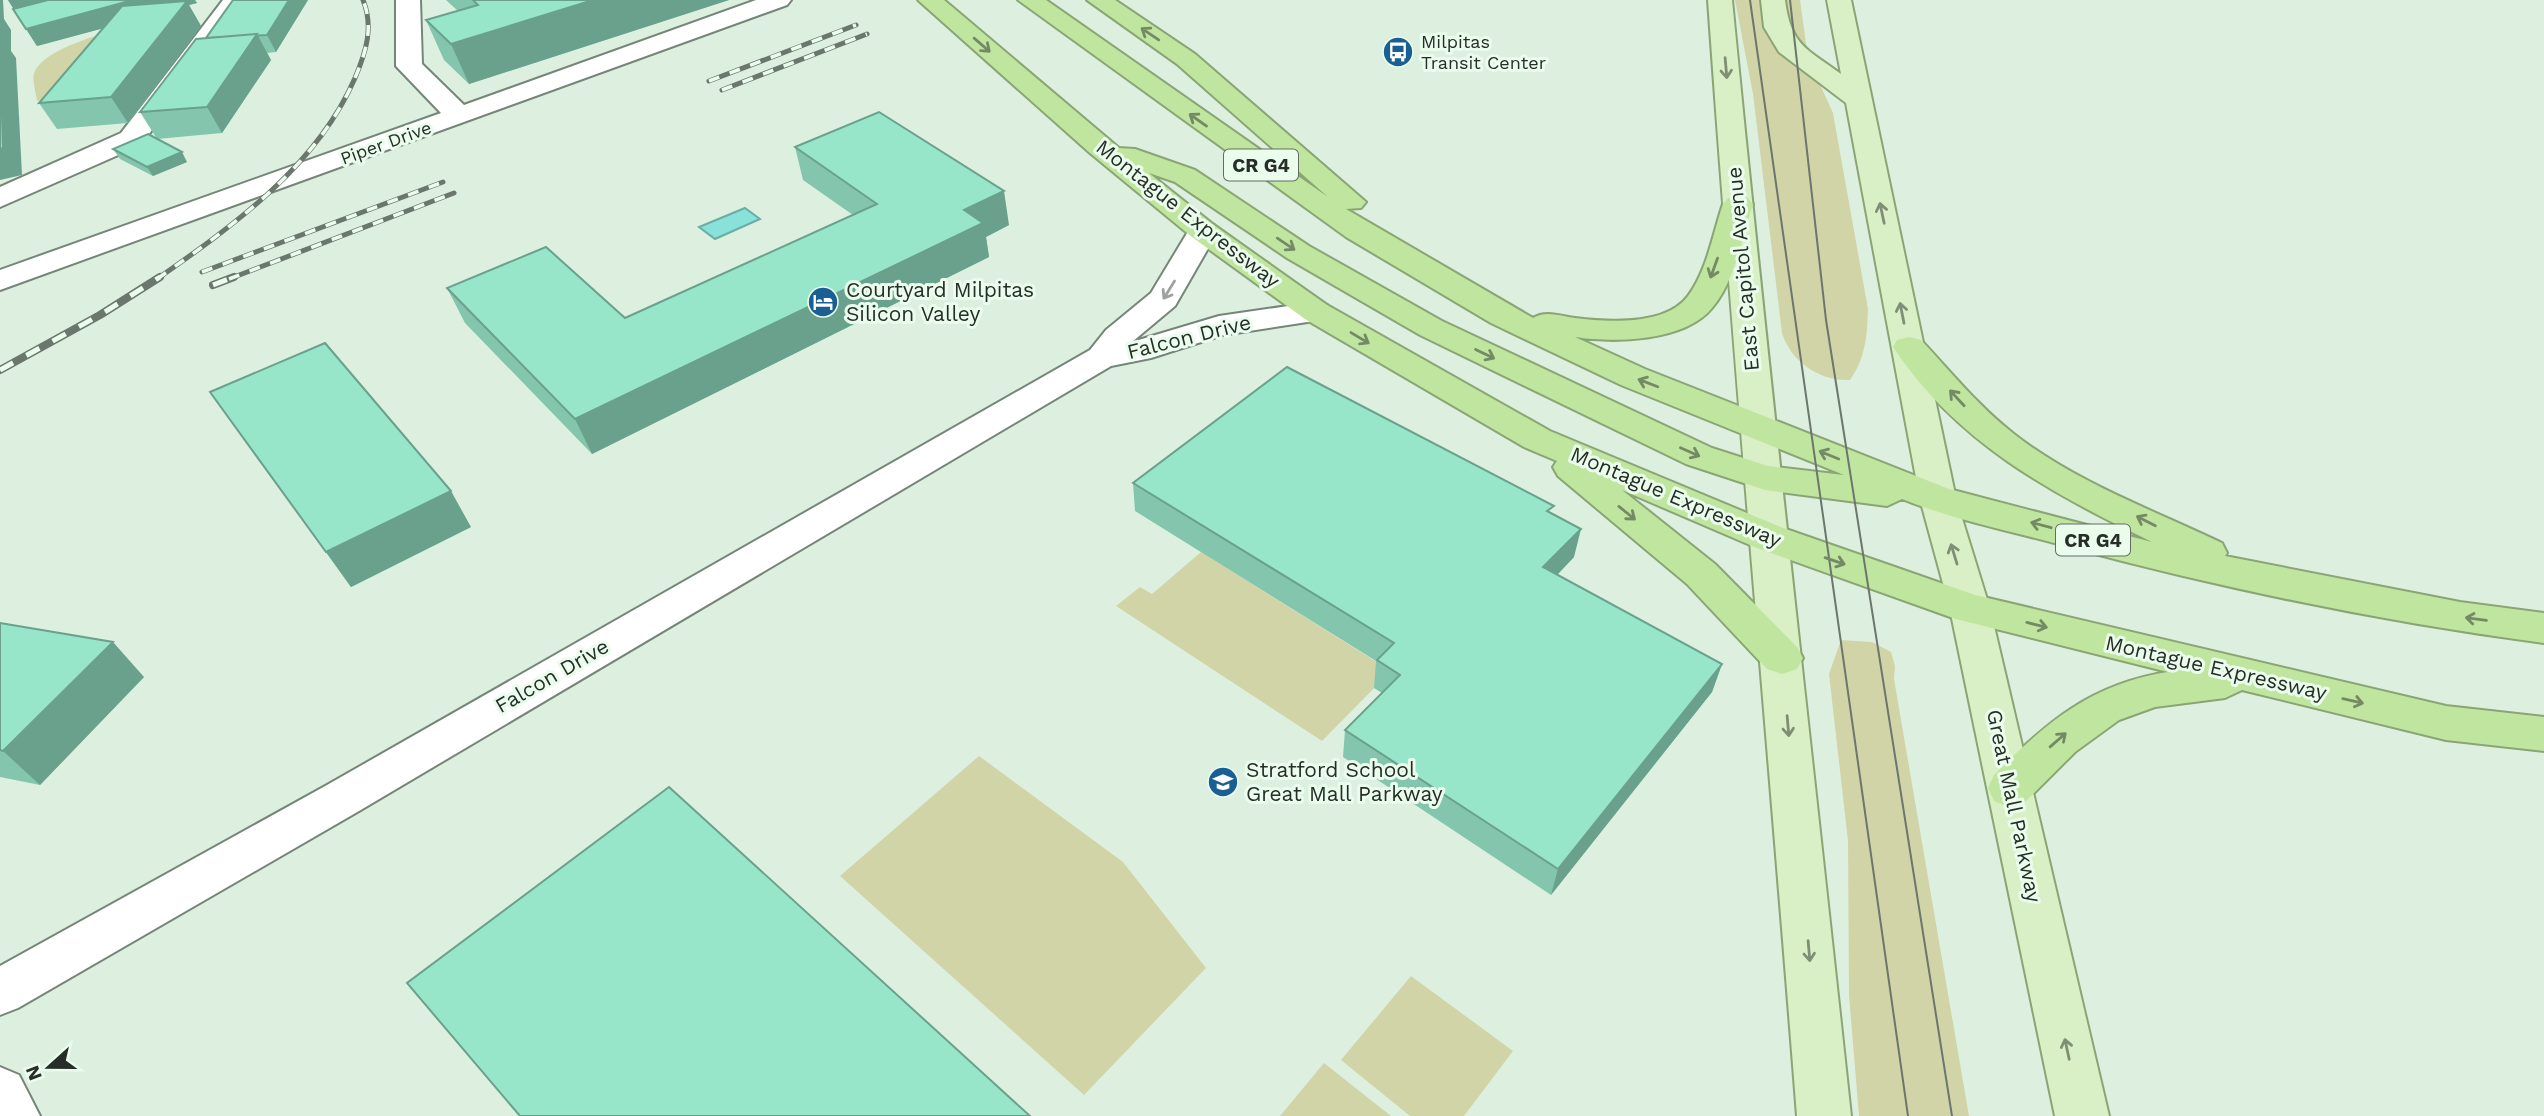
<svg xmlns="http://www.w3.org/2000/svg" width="2544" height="1116" viewBox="0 0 2544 1116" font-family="'Work Sans',sans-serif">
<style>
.green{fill:#d1d4a7}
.water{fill:#88e2da;stroke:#6baca5;stroke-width:2}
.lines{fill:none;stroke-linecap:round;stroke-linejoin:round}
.minor-casing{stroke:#758678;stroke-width:4}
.major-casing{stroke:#8aa575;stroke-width:4}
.highway-casing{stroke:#8aa575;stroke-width:4}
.minor{fill:#fff;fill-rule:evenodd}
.major{fill:#d9efc5;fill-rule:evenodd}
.highway{fill:#c0e59f;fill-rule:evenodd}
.tram{stroke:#6b766c;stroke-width:2}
.rail-far1-casing{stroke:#6b766c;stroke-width:5}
.rail-casing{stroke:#6b766c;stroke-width:8}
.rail-far1{stroke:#eafded;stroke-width:3.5;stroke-dasharray:11;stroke-linecap:butt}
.rail{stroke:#eafded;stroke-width:5;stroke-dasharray:15;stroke-linecap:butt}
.wall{fill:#83c6ad}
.shaded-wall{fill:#6aa18d}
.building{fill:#98e6c9;stroke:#6aa18d;stroke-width:2}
.oneway{stroke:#748a64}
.oneway2{stroke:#808e76}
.oneway3{stroke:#9ea19e}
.labels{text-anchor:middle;stroke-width:6;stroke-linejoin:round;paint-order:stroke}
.far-poi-label{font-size:18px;fill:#272e28;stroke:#eafded;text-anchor:start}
.far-street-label{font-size:18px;fill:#272e28;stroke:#eafded}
.shield{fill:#eafded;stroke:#626c63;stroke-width:2}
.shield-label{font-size:19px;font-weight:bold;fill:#272e28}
.street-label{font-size:21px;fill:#272e28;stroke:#eafded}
.poi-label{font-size:21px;fill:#272e28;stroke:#eafded;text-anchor:start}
</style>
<rect width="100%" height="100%" fill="#ddf0e0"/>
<!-- green -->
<g class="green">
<path d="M 1735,0 L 1800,0 L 1808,58 L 1833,113 L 1868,309 C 1867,336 1866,357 1850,380 C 1819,381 1791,362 1782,333 L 1753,94 Z"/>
<path d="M 102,34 L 55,98 L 37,101 C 36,93 32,81 34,73 C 42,53 82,40 102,34 Z"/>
<path d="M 1201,552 L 1391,671 L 1322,741 L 1116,606 L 1140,587 L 1152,594 Z"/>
<path d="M 1841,640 L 1872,642 L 1891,652 L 1895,666 L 1894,679 L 1969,1116 L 1859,1116 L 1849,995 L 1848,841 L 1829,674 Z"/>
<path d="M 979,756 L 1123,862 L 1206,968 L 1084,1095 L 840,876 Z"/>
<path d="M 1411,976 L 1513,1051 L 1464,1116 L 1410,1116 L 1341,1060 Z"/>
<path d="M 1324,1063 L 1391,1116 L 1280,1116 Z"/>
</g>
<!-- water -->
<path class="water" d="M 745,208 L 760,219 L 715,239 L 699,227 Z"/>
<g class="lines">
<!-- minor casing -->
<g class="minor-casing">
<g id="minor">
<path d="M 223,0 L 247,0 L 141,145 L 0,207 L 0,187 L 121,133 Z"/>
<path d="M 396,0 L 420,0 L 422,64 L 464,105 L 756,0 L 791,0 L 787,5 L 0,290 L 0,270 L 441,113 L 396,66 Z"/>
<path d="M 1203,222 L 1214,225 L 1218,231 L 1175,306 L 1132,342 L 1219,316 L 1316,302 L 1327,305 L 1332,312 L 1327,319 L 1223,335 L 1151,358 L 1111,366 L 359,811 L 18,1008 L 0,1015 L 0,966 L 327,785 L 1090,350 L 1106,330 L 1151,293 L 1192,225 Z"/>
<path d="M 0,1067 L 19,1075 L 40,1116 L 0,1116 Z"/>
</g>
</g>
<!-- major casing -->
<g class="major-casing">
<g id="major">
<path d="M 1708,0 L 1732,0 C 1768,372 1811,744 1851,1116 L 1797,1116 C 1768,744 1734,372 1708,0 Z"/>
<path d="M 1761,0 L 1785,0 C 1791,46 1806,48 1841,74 L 1827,0 L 1851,0 L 1956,499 L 1990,609 L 2109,1116 L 2055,1116 L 1950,609 L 1920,499 L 1846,103 L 1779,52 L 1764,27 Z"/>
</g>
</g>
<!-- highway casing -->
<g class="highway-casing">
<path id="highway" d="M 918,0 L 944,0 L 1119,148 L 1135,149 L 1195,170 L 1309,246 L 1442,321 L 1712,448 L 1768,466 L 1844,475 L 1621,385 L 1491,323 L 1346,237 L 1018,0 L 1046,0 L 1328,197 L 1177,64 L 1087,0 L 1115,0 L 1195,54 L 1366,202 L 1361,208 L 1346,209 L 1533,318 C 1545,310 1561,316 1575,318 C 1607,322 1666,326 1688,296 C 1707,271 1713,233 1723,204 L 1728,198 L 1738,195 L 1748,198 L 1753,204 C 1742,238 1735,281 1712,308 C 1684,342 1614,343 1575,337 L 1645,369 L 1949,489 L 2152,542 C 2050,492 1958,444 1893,347 L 1897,340 L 1909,337 L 1921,340 C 1951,372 1979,407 2014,434 C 2075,482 2153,510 2222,543 L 2227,553 L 2225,556 L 2460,602 L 2544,613 L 2544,643 C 2384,622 2221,588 2065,546 C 2011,531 1954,520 1902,499 L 1887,506 L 1765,490 L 1686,464 L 1420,335 L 1287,258 L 1175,182 L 1149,173 L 1214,225 L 1327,305 L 1550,431 L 1783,528 L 1975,595 L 2446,706 L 2544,717 L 2544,751 L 2446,740 L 2242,690 L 2225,698 L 2155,707 L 2119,720 L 2075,752 L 2026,801 L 2010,807 L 1994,801 L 1988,788 L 1994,775 C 2047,722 2091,684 2168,672 L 1956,619 L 1757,548 L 1622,490 L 1715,564 L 1797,647 L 1803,658 L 1797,669 L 1782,674 L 1767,669 L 1687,584 L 1558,476 L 1553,467 L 1557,461 L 1524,447 L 1305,319 L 1192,237 L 1090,153 Z"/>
</g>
<!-- minor -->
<use href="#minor" class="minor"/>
<!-- major -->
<use href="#major" class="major"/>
<!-- highway -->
<use href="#highway" class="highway"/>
<!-- tram -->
<g class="tram">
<path d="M 1750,0 L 1908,1116"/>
<path d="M 1790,0 L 1826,320 L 1952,1116"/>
</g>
<!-- rail-far1 casing -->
<g class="rail-far1-casing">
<g id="rail-far1">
<path d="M 709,81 L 856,25"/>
<path d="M 722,90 L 867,34"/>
<path d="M 202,272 L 443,182"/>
<path d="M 157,279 C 234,225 317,166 355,78 C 366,52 374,27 363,0"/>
<path d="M 229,279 L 454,193"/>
</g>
</g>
<!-- rail casing -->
<g class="rail-casing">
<g id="rail">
<path d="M 213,285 L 234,277"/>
<path d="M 0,370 L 100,315 L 160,277"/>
</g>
</g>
<!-- rail-far1 -->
<use href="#rail-far1" class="rail-far1"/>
<!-- rail -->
<use href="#rail" class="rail"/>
</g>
<!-- wall -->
<g class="wall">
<path d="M 8,0 L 195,0 L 197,3 L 189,5 L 201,26 L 128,123 L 57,129 L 39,103 L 103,28 L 37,46 Z"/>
<path d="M 308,0 L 276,52 L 267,53 L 271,60 L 222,133 L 157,139 L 140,112 L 206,38 Z"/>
<path d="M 446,0 L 729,0 L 469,84 L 444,60 L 426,20 L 458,11 Z"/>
<path d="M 795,147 L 1009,225 L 986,237 L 989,257 L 592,454 L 465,323 L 447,288 L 625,318 L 853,215 L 803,180 Z"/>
<path d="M 113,149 L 187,162 L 153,176 L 120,159 Z"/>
<path d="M 210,392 L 471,527 L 351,587 Z"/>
<path d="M 1133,483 L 1552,514 L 1574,557 L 1557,575 L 1722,664 L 1712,692 L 1551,895 L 1343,757 L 1345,730 L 1382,693 L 1374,688 L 1376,661 L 1135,511 Z"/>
<path d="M 0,623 L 144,677 L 40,785 L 0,777 Z"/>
</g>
<!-- shaded-wall -->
<g class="shaded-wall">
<path d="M 0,0 L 3,0 L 4,19 L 11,30 L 11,51 L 16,58 L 22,175 L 0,180 Z"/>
<path d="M 8,0 L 80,0 L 18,16 Z"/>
<path d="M 133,0 L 195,0 L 197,3 L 189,5 L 201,26 L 128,123 L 111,97 L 183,7 L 37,46 L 26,29 Z"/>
<path d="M 289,0 L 308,0 L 276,52 L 267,35 Z"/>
<path d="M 593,0 L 729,0 L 469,84 L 451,44 Z"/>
<path d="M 257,34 L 271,60 L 222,133 L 207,107 Z"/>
<path d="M 182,152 L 187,162 L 153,176 L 147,167 Z"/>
<path d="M 1004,191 L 1009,225 L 986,237 L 989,257 L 592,454 L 575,419 L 964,210 Z"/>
<path d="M 451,491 L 471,527 L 351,587 L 326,552 Z"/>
<path d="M 1581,529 L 1574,557 L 1538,595 L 1543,567 Z"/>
<path d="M 113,642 L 144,677 L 40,785 L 3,751 Z"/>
<path d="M 1722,664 L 1712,692 L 1551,895 L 1558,869 Z"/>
</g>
<!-- building -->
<g class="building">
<path d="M 48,0 L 133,0 L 26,29 L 13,9 Z"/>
<path d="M 233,0 L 289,0 L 267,35 L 206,38 Z"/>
<path d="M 473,0 L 593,0 L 451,44 L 426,20 L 478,5 Z"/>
<path d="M 187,1 L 111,97 L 39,103 L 122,6 Z"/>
<path d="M 257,34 L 207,107 L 140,112 L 196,39 Z"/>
<path d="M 0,52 L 3,148 L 0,149 Z"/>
<path d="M 879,112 L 1004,191 L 964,210 L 983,223 L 575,419 L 447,288 L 546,247 L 625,318 L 877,204 L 795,147 Z"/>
<path d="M 148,134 L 182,152 L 147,167 L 113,149 Z"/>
<path d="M 325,343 L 451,491 L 326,552 L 210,392 Z"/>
<path d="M 1287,367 L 1554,506 L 1547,511 L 1581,529 L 1543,567 L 1722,664 L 1558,869 L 1345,730 L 1400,675 L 1377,660 L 1394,643 L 1133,483 Z"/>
<path d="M 0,623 L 113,642 L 3,751 L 0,750 Z"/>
<path d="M 669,787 L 1030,1116 L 520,1116 L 407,983 Z"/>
</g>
<!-- one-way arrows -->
<defs><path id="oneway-shaft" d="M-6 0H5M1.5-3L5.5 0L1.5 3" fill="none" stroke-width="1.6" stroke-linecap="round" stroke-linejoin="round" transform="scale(1.75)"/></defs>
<g class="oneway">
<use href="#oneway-shaft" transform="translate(1150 34) rotate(-146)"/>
<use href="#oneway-shaft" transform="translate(982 45) rotate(41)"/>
<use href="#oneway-shaft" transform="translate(1198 120) rotate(-145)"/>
<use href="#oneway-shaft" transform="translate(1286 244) rotate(34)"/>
<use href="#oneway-shaft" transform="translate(1714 268) rotate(110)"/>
<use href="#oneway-shaft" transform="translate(1360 338) rotate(31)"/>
<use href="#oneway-shaft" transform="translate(1485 354) rotate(26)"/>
<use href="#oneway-shaft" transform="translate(1648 383) rotate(-159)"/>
<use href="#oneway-shaft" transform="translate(1957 398) rotate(-133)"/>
<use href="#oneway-shaft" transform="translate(1690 452) rotate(24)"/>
<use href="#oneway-shaft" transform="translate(1829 455) rotate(-158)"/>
<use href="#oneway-shaft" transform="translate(1627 513) rotate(39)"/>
<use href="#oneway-shaft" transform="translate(2146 521) rotate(-153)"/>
<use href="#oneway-shaft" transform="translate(2041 525) rotate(-165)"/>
<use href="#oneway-shaft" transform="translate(1835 561) rotate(19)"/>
<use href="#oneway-shaft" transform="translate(2476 619) rotate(-173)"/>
<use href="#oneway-shaft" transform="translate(2037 625) rotate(14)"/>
<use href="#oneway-shaft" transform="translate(2353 701) rotate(13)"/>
<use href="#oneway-shaft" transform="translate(2058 740) rotate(-41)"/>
</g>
<g class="oneway2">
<use href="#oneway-shaft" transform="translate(1726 68) rotate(85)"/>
<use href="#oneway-shaft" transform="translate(1882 213) rotate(-102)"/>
<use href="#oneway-shaft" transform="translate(1902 313) rotate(-101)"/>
<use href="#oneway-shaft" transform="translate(1954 554) rotate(-107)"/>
<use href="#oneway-shaft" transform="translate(1788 726) rotate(85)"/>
<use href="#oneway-shaft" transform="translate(1809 951) rotate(85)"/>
<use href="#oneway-shaft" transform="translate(2067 1049) rotate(-102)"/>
</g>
<use class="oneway3" href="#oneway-shaft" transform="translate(1169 290) rotate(122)"/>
<!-- icons -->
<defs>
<g id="bus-disc" transform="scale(1.575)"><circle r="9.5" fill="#195f94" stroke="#eafded"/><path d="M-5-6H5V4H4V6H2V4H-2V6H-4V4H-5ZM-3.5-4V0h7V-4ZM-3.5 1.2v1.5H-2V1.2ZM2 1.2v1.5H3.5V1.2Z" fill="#fff"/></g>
<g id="hotel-disc" transform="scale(1.575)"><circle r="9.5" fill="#195f94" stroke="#eafded"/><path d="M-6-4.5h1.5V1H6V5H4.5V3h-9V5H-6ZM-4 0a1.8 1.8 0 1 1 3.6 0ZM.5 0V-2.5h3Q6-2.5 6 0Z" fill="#fff"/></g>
<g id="school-disc" transform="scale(1.575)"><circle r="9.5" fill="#195f94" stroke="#eafded"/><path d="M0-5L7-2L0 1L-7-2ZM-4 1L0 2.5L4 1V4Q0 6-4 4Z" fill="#fff"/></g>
</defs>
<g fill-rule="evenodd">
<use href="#bus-disc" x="1398" y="52"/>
<use href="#hotel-disc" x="823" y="302"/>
<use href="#school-disc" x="1223" y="782"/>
</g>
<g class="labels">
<!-- far-poi labels -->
<g class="far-poi-label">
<text x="1421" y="48">Milpitas<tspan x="1421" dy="21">Transit Center</tspan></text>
</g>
<!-- far-street labels -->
<g class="far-street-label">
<text transform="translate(386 143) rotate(-20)" y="6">Piper Drive</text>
</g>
<!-- shield labels -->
<g class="shield">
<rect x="1224" y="149.5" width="74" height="31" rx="5"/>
<rect x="2056" y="524.5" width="74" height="31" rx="5"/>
</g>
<g class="shield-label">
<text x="1261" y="172">CR G4</text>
<text x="2093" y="547">CR G4</text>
</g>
<!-- street labels -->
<g class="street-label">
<text transform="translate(1188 214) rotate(38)" y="7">Montague Expressway</text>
<text transform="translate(1743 269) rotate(-95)" y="7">East Capitol Avenue</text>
<text transform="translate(1189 337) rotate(-14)" y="7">Falcon Drive</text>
<text transform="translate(1676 497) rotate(23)" y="7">Montague Expressway</text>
<text transform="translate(2216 668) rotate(13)" y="7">Montague Expressway</text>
<text transform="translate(552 676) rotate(-30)" y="7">Falcon Drive</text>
<text transform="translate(2014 806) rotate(78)" y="7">Great Mall Parkway</text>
</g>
<!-- poi labels -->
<g class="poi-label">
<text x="846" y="297">Courtyard Milpitas<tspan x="846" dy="24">Silicon Valley</tspan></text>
<text x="1246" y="777">Stratford School<tspan x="1246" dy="24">Great Mall Parkway</tspan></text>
</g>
</g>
<!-- north arrow -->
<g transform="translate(49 1067) rotate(249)" stroke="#eafded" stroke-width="5" paint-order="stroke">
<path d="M0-5L12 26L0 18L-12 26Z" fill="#272e28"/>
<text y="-10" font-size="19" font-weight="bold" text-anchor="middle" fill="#272e28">N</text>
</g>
</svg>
